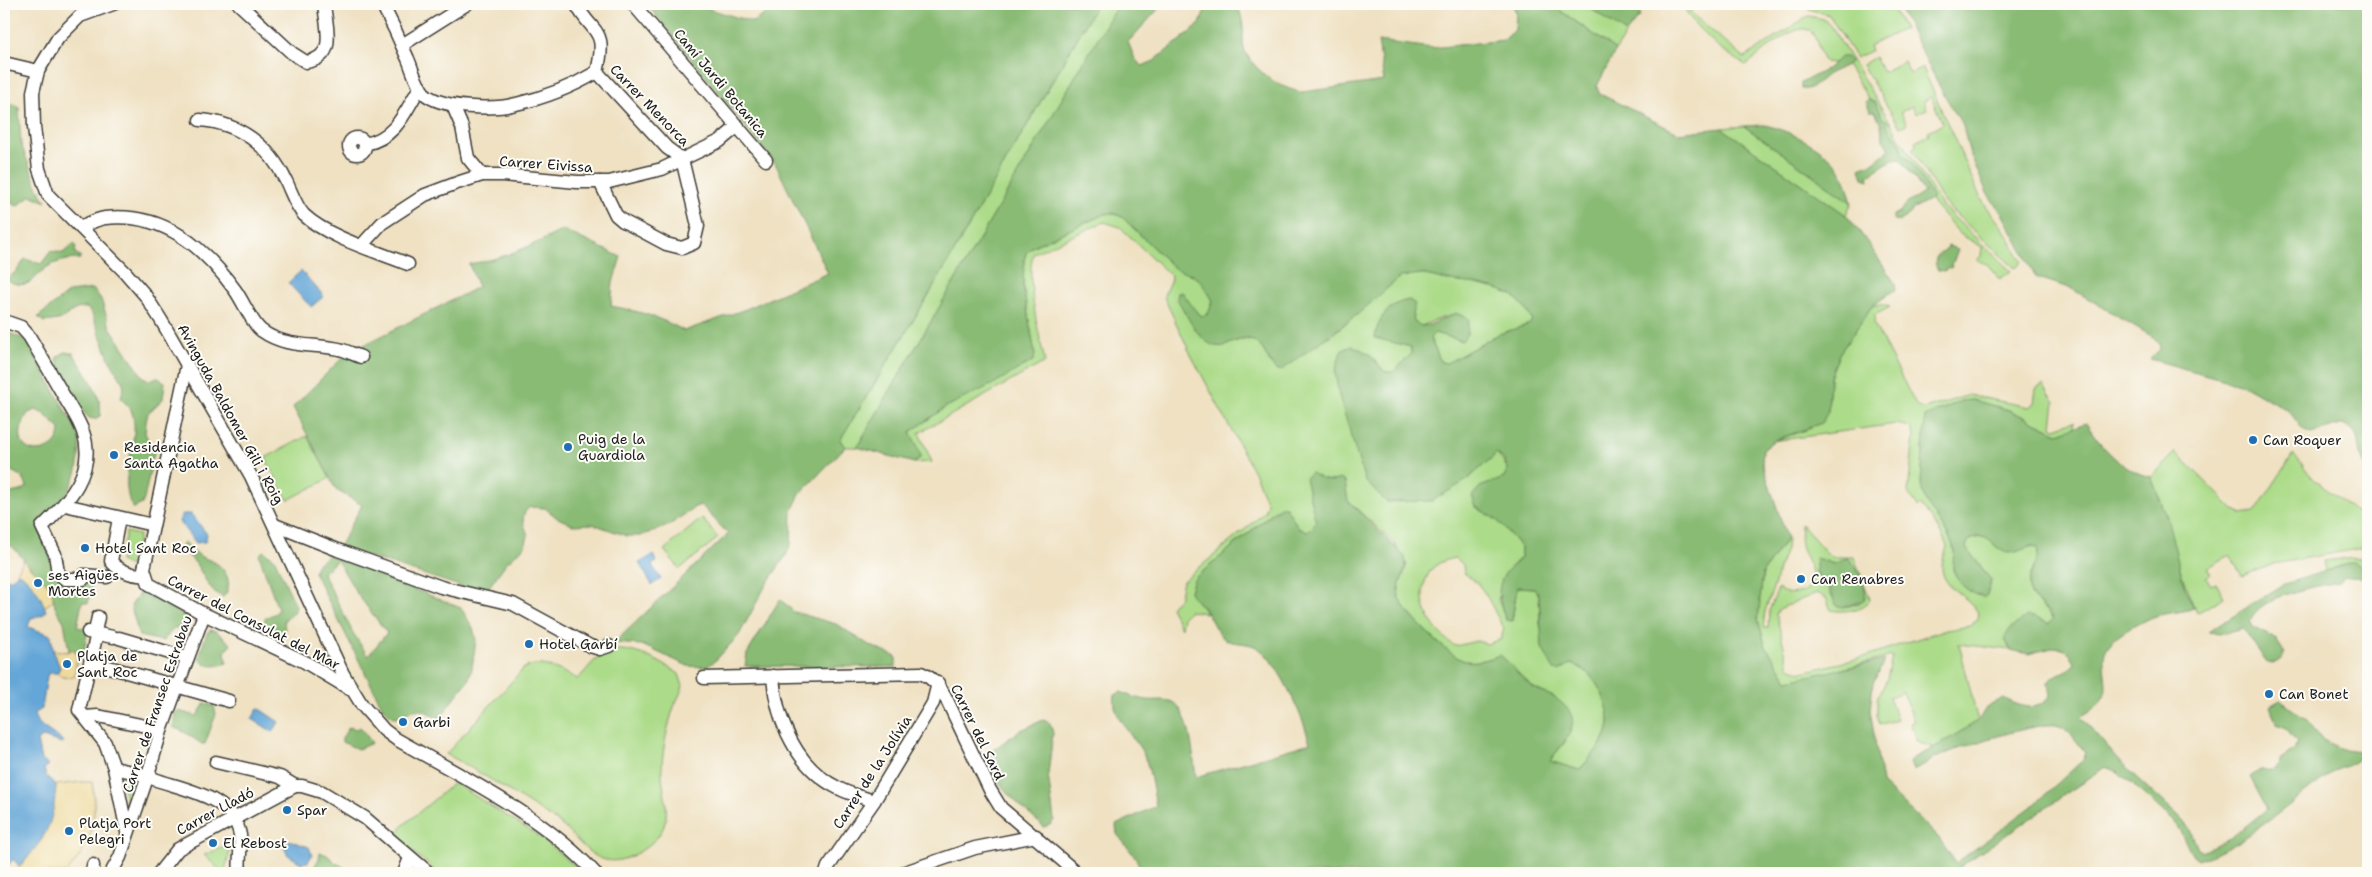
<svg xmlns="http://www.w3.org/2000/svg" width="2372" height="877" viewBox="0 0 2372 877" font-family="'Shantell Sans',sans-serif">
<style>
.green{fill:#acdb89;stroke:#647c52;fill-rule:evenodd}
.forest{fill:#89bb75;stroke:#526c48;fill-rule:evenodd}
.sand{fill:#eeda9e;stroke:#857b5d}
.water{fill:#63a6d7;stroke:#40617a}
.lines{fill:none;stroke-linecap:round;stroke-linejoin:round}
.minor-casing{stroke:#3c3a35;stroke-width:15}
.minor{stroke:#fff;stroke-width:12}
.poi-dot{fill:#1f6fb2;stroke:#fdfcf7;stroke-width:2}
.labels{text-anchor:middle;stroke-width:4;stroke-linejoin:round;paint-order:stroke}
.street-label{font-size:14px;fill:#1c1c1c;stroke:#fdfcf7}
.poi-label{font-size:14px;fill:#1c1c1c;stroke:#fdfcf7;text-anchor:start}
</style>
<rect width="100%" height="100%" fill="#fdfcf7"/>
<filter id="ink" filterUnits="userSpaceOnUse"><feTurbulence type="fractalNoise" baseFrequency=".02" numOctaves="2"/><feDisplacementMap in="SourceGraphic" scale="10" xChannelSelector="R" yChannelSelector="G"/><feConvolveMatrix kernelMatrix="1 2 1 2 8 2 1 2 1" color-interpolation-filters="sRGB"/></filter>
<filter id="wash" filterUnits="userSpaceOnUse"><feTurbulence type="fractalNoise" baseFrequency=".0096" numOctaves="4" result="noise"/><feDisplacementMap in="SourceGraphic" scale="20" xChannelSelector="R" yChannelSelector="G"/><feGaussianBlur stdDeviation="1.12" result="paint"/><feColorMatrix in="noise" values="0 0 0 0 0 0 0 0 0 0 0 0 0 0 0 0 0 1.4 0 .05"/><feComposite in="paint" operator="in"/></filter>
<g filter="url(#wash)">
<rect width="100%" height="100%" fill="#efe1c2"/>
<!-- green -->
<g class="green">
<path d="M 1097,4 L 1118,4 L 857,447 L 845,447 L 840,440 L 933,288 Z"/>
<path d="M 1551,4 L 1584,4 L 1626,33 L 1616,50 Z"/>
<path d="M 1682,4 L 1688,4 L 1692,14 L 1744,58 L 1808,16 L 1824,19 L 1832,28 L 1942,206 L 2011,271 L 2000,279 L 1987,264 L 1977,260 L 1981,256 L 1982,247 L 1960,234 L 1934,204 L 1848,66 L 1845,64 L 1825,62 C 1818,54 1819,42 1812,33 C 1800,16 1758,57 1746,65 C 1724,53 1693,28 1682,4 Z"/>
<path d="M 1806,4 L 1891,4 L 1904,29 L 1869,46 L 1871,51 L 1856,58 L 1829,15 L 1809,9 Z"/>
<path d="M 1875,57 L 1883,72 L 1904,61 L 1910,74 L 1923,68 L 1981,199 L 2005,231 L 2022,262 L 2015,268 L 1951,210 L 1942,199 L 1912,149 L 1916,146 L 1915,141 L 1929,134 L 1928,131 L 1943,124 L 1931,97 L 1924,101 L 1927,109 L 1916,114 L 1912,106 L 1901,112 L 1907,124 L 1900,127 L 1862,65 Z"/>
<path d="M 1744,126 L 1852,203 L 1846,215 L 1722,128 Z"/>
<path d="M 1113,213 L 1122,217 L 1173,267 C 1179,271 1182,271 1188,273 C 1200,277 1207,290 1213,301 L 1208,314 L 1202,316 L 1195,311 L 1182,292 L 1178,293 L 1225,346 C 1249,334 1260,338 1270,364 L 1332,335 L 1400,277 L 1421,274 L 1456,282 L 1472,283 L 1497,289 L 1512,295 L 1522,304 L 1532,319 L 1531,324 L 1499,334 L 1447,363 L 1441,362 L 1430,338 L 1435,333 L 1462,341 L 1444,317 L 1421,326 L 1414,322 L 1409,300 L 1404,345 L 1411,347 L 1411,354 L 1393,372 L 1385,372 L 1369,354 L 1354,444 L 1365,480 L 1467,480 L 1497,453 L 1508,469 L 1504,478 L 1480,487 L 1476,507 L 1497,520 L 1521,547 L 1521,557 L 1508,570 L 1498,599 L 1506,620 L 1512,621 L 1517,587 L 1534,588 L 1539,595 L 1540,625 L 1559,671 L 1570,664 C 1573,665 1578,666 1581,668 C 1598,678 1613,710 1608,729 C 1604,745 1589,758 1579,770 L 1549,761 L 1566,741 L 1554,697 L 1535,689 L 1500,656 C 1489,659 1474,664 1462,660 C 1449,656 1403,611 1399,598 C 1396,588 1404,574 1407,565 L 1394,543 L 1347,500 L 1345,482 L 1322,480 L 1311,473 L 1316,523 L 1308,531 L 1299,529 L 1286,507 L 1275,510 L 1194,579 L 1190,591 C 1194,600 1201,604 1206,613 L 1189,611 L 1183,617 L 1181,628 L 1170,607 L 1179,599 L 1183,581 L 1255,521 L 1264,512 L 1267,504 L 1256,476 L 1191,355 L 1164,297 C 1165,288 1171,284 1171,276 L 1120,227 L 1104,222 L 1034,253 C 1024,274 1040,338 1045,362 L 919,433 L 932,462 L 914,463 L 921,457 L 910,432 L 946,407 L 1030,363 L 1035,354 L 1023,287 L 1024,260 L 1026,253 L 1033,246 L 1105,214 ZM 1456,558 L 1463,565 L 1464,573 C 1487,587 1490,606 1504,628 L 1501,639 L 1487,644 L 1477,641 L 1455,646 C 1431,630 1413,600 1429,573 C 1434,564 1446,559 1456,558 Z"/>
<path d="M 1880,304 L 1890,307 L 1875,315 L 1874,324 L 1917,407 L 1924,409 L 1969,395 L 2029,407 L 2034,403 L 2036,389 L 2043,385 L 2055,402 L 2052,426 L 2055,428 L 2074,421 L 2075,428 L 2058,433 L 2009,410 L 1972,400 L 1961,401 L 1925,417 L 1921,484 L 1929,505 L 1952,543 L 1954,552 L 1953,570 L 1956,577 L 1987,574 L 1966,548 L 1967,542 C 1986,529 2006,548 2025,548 C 2030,548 2031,545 2037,547 L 2038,552 L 2031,594 L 2053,619 L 2050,624 L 2034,617 L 2007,645 L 2011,650 L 1959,644 L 1978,721 L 1934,748 L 1917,742 L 1910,723 L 1914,721 L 1903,692 L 1889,697 L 1897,719 L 1880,725 L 1877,716 L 1877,699 L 1887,679 L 1892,656 L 1819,675 L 1788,680 L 1765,645 L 1758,619 L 1763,572 L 1787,538 L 1786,550 L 1778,569 L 1775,583 L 1765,611 L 1763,628 L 1768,628 L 1769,611 L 1778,589 C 1785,594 1790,594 1797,593 C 1826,587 1807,563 1802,548 C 1799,541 1801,531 1801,524 L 1826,552 L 1833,557 L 1854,557 L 1870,599 C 1865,610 1842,613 1831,610 L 1826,598 L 1817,593 L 1779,609 L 1776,614 L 1789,667 L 1802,672 L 1857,659 L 1941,631 L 1970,626 L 1977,620 L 1979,615 C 1971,595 1941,590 1942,566 C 1942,559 1946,553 1947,546 C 1940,531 1932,517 1920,505 L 1918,507 L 1908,493 L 1914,436 L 1911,427 L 1896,424 L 1773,441 L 1809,429 L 1828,411 L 1830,378 L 1839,354 L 1872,306 ZM 1820,559 L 1834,564 L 1847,559 C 1861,568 1859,587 1860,603 L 1842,608 L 1832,598 L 1828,586 L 1819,579 L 1816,572 Z"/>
<path d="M 307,436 L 330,478 L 288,500 L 265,458 Z"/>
<path d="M 2176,452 L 2235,511 L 2241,514 L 2255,512 L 2293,455 C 2301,461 2308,474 2316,481 C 2333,495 2351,508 2368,522 L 2368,547 L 2274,564 L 2242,576 L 2230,555 L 2207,568 L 2211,574 L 2206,577 L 2211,585 L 2216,583 L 2224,597 L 2197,613 C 2176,570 2170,522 2151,477 Z"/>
<path d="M 702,518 L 718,538 L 680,569 L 664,550 Z"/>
<path d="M 126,532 L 139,535 L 133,567 L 120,561 Z"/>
<path d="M 2368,557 L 2368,572 C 2354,559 2341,566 2325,571 L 2323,561 Z"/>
<path d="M 612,650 C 635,648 660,661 679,674 L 683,686 C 681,693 677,699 674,707 C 668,724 663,747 662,766 C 660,785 671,808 664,826 C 657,844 626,865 606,860 C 586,856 573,832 556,821 C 520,798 484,774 446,754 L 524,668 C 543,659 560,671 578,679 L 594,661 Z"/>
<path d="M 120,774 L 141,777 L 129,813 Z"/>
<path d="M 454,783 L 542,838 L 583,873 L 439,873 L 394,837 L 401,830 L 400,828 Z"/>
<path d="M 232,844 L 224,873 L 223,873 L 204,855 Z"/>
</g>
<!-- forest -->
<g class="forest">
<path d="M 647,4 L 692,4 L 753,22 L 780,4 L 1097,4 L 933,288 L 840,440 L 845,447 L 800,494 L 792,511 L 791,544 L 785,557 L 766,585 L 739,635 L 715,661 L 706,667 L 688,666 L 642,645 L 614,643 L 728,534 L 701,505 L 695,507 L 668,526 L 640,536 L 627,536 L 593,524 L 573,525 L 556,517 L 545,508 L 530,507 C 518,516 525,525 528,536 L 525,546 L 506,563 L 487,590 L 472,590 L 339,547 L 362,505 L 336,490 L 293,407 L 346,354 L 478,287 L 469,264 C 504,259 531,246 563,230 L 621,257 L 613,282 L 611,306 C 638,311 660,317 684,331 L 746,309 L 828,273 L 775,163 Z"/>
<path d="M 1118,4 L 1163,4 L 1128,42 L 1135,59 L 1142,66 L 1154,61 L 1200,24 L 1207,4 L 1238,4 C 1239,11 1243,19 1243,27 C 1244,35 1241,45 1246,53 C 1257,73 1281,89 1302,92 L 1384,81 L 1378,41 L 1432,48 L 1504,40 L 1515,30 L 1516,12 L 1512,4 L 1551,4 L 1616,50 L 1597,86 L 1600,94 L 1678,133 L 1722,128 L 1846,215 C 1865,236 1879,261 1895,283 L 1896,289 L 1872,306 L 1839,354 L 1830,378 L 1828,411 L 1822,423 L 1773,441 L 1763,449 L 1762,463 L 1787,538 L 1763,572 L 1758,619 L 1765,645 L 1788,680 L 1885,660 L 1873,683 L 1870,710 L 1882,783 L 1938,837 L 1956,863 L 2035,804 L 2083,760 L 2086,753 C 2078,744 2068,727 2056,725 C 2037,722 1960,747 1940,756 C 1931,760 1923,766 1913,770 L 1910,763 L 1913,758 L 1930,750 L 1978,721 L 1986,708 L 2003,698 C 2019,706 2037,714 2050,696 L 2048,682 C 2055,673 2069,672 2075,663 L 2068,651 L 2056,647 L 2028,654 L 2011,650 L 2004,638 L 2010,629 L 2027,616 L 2034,617 L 2049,624 L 2053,619 C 2047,607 2032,602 2029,589 C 2026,574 2042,561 2037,547 L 2032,546 C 2025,548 2017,553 2009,553 C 1993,552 1989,527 1968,541 L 1966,548 L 1991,580 L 1987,595 L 1984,597 C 1973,595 1962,587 1956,577 C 1949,565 1957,554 1952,543 C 1944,523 1923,507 1921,484 L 1925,417 L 1961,401 L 1972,400 L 2009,410 L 2058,433 L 2086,423 C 2101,447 2122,471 2151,477 L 2167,517 L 2185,589 L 2194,608 C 2181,613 2168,612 2156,616 C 2140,622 2120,632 2109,645 C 2096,660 2113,686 2102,700 C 2097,707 2088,712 2081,717 L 2123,765 L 2181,819 L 2190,830 L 2198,849 L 2202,851 L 2232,837 L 2267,809 L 2250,777 L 2260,770 L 2273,770 L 2279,766 L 2282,758 L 2294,750 L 2297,742 L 2286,728 L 2277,724 L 2270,706 L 2280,700 L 2308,721 L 2323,740 L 2345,750 L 2359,752 L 2361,755 C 2356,764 2344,766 2335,771 C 2295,797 2244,848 2198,860 L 2193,856 L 2175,822 L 2118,772 L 2105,767 L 1974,857 L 1956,870 L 1956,873 L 1142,873 L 1136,858 L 1117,834 L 1116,825 L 1156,806 C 1153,791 1151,775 1146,760 C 1139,739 1110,719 1115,695 L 1121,692 C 1130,696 1138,699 1147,700 C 1155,701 1162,699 1170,701 C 1191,708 1193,759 1196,777 L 1310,743 C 1304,720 1278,658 1256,647 C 1247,642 1235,644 1226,640 C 1214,632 1211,616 1202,606 C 1197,600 1193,599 1190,591 L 1194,579 L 1280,507 L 1286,507 L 1299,529 L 1308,531 L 1316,523 L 1305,478 L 1311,473 C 1320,478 1329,484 1340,479 L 1345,482 L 1348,501 L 1405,557 C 1409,571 1396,583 1399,598 C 1402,611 1449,655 1462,660 C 1473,664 1489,659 1500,655 C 1513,665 1521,679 1534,688 C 1540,692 1548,694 1555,698 C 1589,721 1566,737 1550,761 L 1579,770 C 1589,758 1604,745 1608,729 C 1613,710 1598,678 1581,668 C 1578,666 1573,665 1570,664 L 1559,671 L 1554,670 L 1542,648 L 1539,595 L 1534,588 L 1517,587 L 1512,621 L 1506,620 C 1500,602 1494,588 1507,571 C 1511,566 1517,563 1521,557 L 1521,547 L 1497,520 L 1476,507 L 1472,496 L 1480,487 L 1504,478 L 1508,469 L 1503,459 L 1497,453 L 1467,480 L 1432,501 L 1387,502 L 1365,481 L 1339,396 L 1335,372 L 1341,351 L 1352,345 L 1369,354 L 1385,372 L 1393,372 L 1411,354 L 1411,347 L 1375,338 C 1377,319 1389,303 1409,300 L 1415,304 L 1412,314 L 1414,322 L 1421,326 L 1430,325 L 1456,313 L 1469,319 L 1467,334 L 1462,341 L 1435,333 L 1430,338 L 1441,362 L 1447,363 L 1499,334 L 1530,324 L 1532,319 L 1522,304 L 1512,295 L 1497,289 L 1472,283 L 1456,282 L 1421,274 L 1400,277 L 1358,314 L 1282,370 L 1276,370 C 1266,360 1265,344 1249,339 C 1241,336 1235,342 1227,345 C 1203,355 1187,314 1177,299 L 1178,293 L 1182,292 L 1195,310 L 1202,316 L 1208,314 L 1213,301 C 1207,290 1200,277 1188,273 C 1182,272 1179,271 1173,267 L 1122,217 L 1113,213 L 1105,214 L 1033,246 L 1026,253 L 1024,260 L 1023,287 L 1035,354 L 1034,360 L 995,383 L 946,407 L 910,432 L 917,445 L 921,457 L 914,463 L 857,447 Z"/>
<path d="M 1584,4 L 1635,4 L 1640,10 L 1640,16 L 1626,33 Z"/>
<path d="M 1897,4 L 2368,4 L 2368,471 C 2365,466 2362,459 2360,453 C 2356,436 2360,433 2343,424 L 2311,434 L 2303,430 L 2289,411 L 2243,385 L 2150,359 L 2160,349 L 2159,343 L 2153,337 L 2072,289 L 2036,277 L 2003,215 L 1987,193 L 1969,151 L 1963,126 L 1942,91 Z"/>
<path d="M 1841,57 L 1847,57 L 1850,62 C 1845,67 1838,69 1832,72 C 1820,77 1816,91 1801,89 L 1801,83 L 1827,69 Z"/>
<path d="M 1868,99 L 1875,102 L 1883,119 L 1888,121 L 1887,125 L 1901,144 L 1902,153 C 1911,157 1926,187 1933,198 L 1914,208 L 1910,214 L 1898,222 L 1893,219 L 1893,215 L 1900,212 C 1904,202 1917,199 1924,192 L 1900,158 C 1894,158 1874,170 1871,175 L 1868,175 L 1869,180 L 1863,178 L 1860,168 L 1874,162 L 1890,149 L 1883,140 L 1881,125 L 1875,111 L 1870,111 L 1866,101 Z"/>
<path d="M 4,101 L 16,105 L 19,108 L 21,144 L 36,184 L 46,202 L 31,195 L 17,206 L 4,200 Z"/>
<path d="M 1765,125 C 1790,131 1829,149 1842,173 C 1847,182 1849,193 1852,203 L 1744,126 Z"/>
<path d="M 74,243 L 76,247 L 75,253 L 80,256 L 80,259 C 70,259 58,261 49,266 C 34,275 32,292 8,281 L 8,278 L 17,271 L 25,259 L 41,264 L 51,251 L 63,253 Z"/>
<path d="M 1948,246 L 1958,249 L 1952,265 L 1953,267 L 1943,271 L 1938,270 C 1932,259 1937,254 1947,249 Z"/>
<path d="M 93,289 L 101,299 L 110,327 L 143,377 L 151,381 L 156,377 L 165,382 L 163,399 L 148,413 L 146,422 L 145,433 L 154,453 L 144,499 L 142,504 L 134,508 L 132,507 C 116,475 143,437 131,410 C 129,405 124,403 121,398 L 124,386 L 122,381 L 110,361 L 92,314 L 87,308 C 74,307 71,313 61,319 C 56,321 50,321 44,322 L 38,317 L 69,292 Z"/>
<path d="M 4,331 L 26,340 L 79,435 C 82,481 68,494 39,527 L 55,571 L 93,580 L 88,603 L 82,602 L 77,627 L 88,629 L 83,655 L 77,655 L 74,650 L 69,651 L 64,622 L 55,607 L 52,592 L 13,547 L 4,542 L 4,494 L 21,491 L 27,487 C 25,477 14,471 4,469 ZM 36,410 L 44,414 L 60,429 C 61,460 0,461 28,413 Z"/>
<path d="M 65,352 L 73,353 C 83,369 104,396 100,416 L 95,419 L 89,418 L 85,414 L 57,360 L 57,357 Z"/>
<path d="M 185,542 C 189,547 195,552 200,556 C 204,559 209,559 214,562 C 227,569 234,586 223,597 C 209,592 204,575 196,564 C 191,557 184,553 182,544 Z"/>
<path d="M 263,551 L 274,558 L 296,606 L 294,613 L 284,620 L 285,632 L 282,638 C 272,636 263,629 265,618 L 276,613 L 278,609 L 259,555 Z"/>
<path d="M 329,555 L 461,608 L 473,628 L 476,640 L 472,668 L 468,681 L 448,706 L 442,717 L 438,719 C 420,706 415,707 398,718 L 391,716 L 383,708 L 314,572 L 316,565 ZM 337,560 L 358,595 L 387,633 L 368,656 L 353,633 L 323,573 Z"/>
<path d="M 1816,558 L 1834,564 L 1847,558 L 1850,560 C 1858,568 1869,590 1864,600 L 1842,608 L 1836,605 C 1833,600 1832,591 1829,586 C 1817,572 1816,581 1816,558 Z"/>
<path d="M 2355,562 L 2368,572 L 2368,582 C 2363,574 2352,579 2343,576 L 2339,582 C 2313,587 2260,595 2250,621 L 2253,627 L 2275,638 L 2284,652 L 2282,659 L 2273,664 L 2267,663 L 2243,628 L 2219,634 L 2208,632 L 2284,584 Z"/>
<path d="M 140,592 L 186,616 L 190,624 L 188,626 L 174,628 L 163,641 L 139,636 L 131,606 Z"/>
<path d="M 780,599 L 794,612 L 836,624 L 869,645 L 896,657 L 896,667 L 745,666 L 747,654 Z"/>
<path d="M 210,630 L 216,631 L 231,644 L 225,652 L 227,663 C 217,667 206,668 199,659 L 206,635 Z"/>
<path d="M 205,703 L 214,706 L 216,714 L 205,744 L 202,744 L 184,732 L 173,727 L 175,713 L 178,711 L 197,716 Z"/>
<path d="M 1043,720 L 1050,723 L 1053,733 L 1048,774 L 1054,820 L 1050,825 L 1044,827 C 1021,807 993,785 987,754 L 1021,730 Z"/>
<path d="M 349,727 L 356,729 L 360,727 L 372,743 L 358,749 L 342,742 L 342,738 Z"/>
<path d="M 320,852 L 327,855 L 336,863 L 356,873 L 310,873 L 319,859 Z"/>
</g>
<!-- sand -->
<g class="sand">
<path d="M 23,560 C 32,573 55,583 53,601 L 44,607 L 23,575 L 17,573 Z"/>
<path d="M 73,649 L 77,655 L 75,675 C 70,679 61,678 57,673 L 60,668 L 53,650 L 67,652 Z"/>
<path d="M 83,782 L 92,782 C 98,818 92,848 65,873 L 14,873 C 35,852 54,817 56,785 Z"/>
</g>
<!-- water -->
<g class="water">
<path d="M 301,271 L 324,296 L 311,307 L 288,283 Z"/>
<path d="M 184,514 L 191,514 L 207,534 L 205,542 L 196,543 L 179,522 L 181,516 Z"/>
<path d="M 653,555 L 657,562 L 652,565 L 661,579 L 652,585 L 639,563 Z"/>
<path d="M 17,573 C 31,578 42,597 46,611 L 43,615 L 31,618 L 28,627 L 51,635 L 53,650 L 60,668 L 57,673 L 49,673 L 47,676 L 42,709 L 34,714 C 36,726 55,734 64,742 L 61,743 L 43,737 L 37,740 L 41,760 L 49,765 L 44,769 L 46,776 L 56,785 C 54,822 46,840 19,866 L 13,859 L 8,866 L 4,866 L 4,733 L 7,730 L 4,727 L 4,579 L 12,579 Z"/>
<path d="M 258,708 L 279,722 L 273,732 L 252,719 Z"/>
<path d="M 289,840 L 309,847 L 312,855 L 308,862 L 301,863 L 288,855 L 283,846 Z"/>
</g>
</g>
<g filter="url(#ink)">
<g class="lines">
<!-- minor casing -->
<g class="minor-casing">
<g id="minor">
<path d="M 113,4 L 80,16 L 58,38 L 38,71 L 33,92 L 34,127 L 39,169 L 48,195 L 125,272 L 145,295 L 161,320 L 251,476 L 343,674 L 362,705 L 384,730 L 396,739 C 461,776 545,817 595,873"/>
<path d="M 239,4 L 292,53 L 306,62 C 338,57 326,28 324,4"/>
<path d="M 382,4 C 391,21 400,40 408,59 C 413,70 415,83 424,93 C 441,109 494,110 516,104 C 543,98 572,87 597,72 C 608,27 593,36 576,4"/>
<path d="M 633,4 L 766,160"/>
<path d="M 402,45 L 467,4"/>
<path d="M 4,63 L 38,71"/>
<path d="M 597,72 L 667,148 L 682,159 L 698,226 L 694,243 L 682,248 L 666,244 L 623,221 L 616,215 L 600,182"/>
<path d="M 453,106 L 462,127 L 468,158 L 482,175"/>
<path d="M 200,120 C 239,123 269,145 286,181 C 291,191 296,207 304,215 C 327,237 378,252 408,264"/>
<circle cx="357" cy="146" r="8"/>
<path d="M 365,144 C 396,138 405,112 420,87"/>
<path d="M 80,227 C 88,224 97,219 105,218 C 163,212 203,246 235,290 C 243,301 253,325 262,331 C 287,349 316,343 343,350 C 349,352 355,355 361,357"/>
<path d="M 361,246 L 382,223 L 425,195 L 457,183 L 482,175 L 503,175 L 577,182 L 609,182 L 662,169 L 720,141 L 738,126"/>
<path d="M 4,321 L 21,327 L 29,336 C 41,356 53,377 65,398 C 71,409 79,420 83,432 C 97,471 68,502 42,527 L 55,554 L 58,573 L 65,579 L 83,579 L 84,575 L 107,577"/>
<path d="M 187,365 L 144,569 L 149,584 L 204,614 L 305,662 L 350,689"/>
<path d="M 65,505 L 153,525"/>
<path d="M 119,518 L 111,561 C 117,570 133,576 144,575"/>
<path d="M 275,525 L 338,550 L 441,587 L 513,604 L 590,646 L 600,649 L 609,646"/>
<path d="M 96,627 L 98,617"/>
<path d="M 88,632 L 113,637"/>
<path d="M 97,633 L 79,710 L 105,743 L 114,768 L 127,832"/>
<path d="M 119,638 L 187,658"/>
<path d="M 91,662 L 229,701"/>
<path d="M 773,676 C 776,720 797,768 838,788 C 849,794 862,797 874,801"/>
<path d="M 704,678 L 921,673 C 933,678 938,685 945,696 L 990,790 L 1001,808 L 1077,873"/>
<path d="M 85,717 L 98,716 L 155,728"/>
<path d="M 216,762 L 280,777 L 295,786 L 302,786 L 322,792 L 365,818 L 429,873"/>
<path d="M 114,768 L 141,774 L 147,778"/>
<path d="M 148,773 L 154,779 C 185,790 233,796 240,835 C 242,847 238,860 240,873"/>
<path d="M 90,873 L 93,869 L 93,865"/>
<path d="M 111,873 L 120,857 L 147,778 L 161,731 L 204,614"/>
<path d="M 159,873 L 178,849 L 295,786"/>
<path d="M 404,873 L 410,858"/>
<path d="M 826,873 L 828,867 L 874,801 L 933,703 L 938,683"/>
<path d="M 902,873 L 975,848 L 1036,836"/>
</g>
</g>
<!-- minor -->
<use href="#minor" class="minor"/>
</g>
</g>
<!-- markers -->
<g class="poi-dot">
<circle cx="2253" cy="440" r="5"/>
<circle cx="568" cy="447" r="5"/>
<circle cx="114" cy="455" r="5"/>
<circle cx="85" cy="548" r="5"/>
<circle cx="1801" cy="579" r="5"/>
<circle cx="38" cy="583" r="5"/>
<circle cx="529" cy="644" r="5"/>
<circle cx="67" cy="664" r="5"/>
<circle cx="2269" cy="694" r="5"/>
<circle cx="403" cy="722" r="5"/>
<circle cx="287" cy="810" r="5"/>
<circle cx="69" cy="831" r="5"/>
<circle cx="213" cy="843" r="5"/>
</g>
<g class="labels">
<!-- street labels -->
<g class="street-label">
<text transform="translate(721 83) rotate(50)" y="5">Camí Jardi Botanica</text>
<text transform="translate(650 105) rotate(46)" y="5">Carrer Menorca</text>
<text transform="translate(546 164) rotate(4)" y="5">Carrer Eivissa</text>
<text transform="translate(231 414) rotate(61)" y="5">Avinguda Baldomer Gili i Roig</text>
<text transform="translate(254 622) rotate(27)" y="5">Carrer del Consulat del Mar</text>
<text transform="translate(157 704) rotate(-71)" y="5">Carrer de Fransec Estrabau</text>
<text transform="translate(978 732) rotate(64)" y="5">Carrer del Sard</text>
<text transform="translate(872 772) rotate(-57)" y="5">Carrer de la Jolívia</text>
<text transform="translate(215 811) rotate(-28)" y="5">Carrer Lladó</text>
</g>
<!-- poi labels -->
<g class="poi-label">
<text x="578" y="444">Puig de la<tspan x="578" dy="16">Guardiola</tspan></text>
<text x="2263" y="445">Can Roquer</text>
<text x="124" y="452">Residencia<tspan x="124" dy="16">Santa Agatha</tspan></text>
<text x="95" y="553">Hotel Sant Roc</text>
<text x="48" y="580">ses Aigües<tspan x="48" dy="16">Mortes</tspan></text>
<text x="1811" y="584">Can Renabres</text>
<text x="539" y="649">Hotel Garbí</text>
<text x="77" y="661">Platja de<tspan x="77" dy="16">Sant Roc</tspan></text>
<text x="2279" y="699">Can Bonet</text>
<text x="413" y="727">Garbi</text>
<text x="297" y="815">Spar</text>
<text x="79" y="828">Platja Port<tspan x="79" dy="16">Pelegri</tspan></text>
<text x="223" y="848">El Rebost</text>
</g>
</g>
<!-- margin -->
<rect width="2372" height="877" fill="none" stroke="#fdfcf7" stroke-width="20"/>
</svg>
